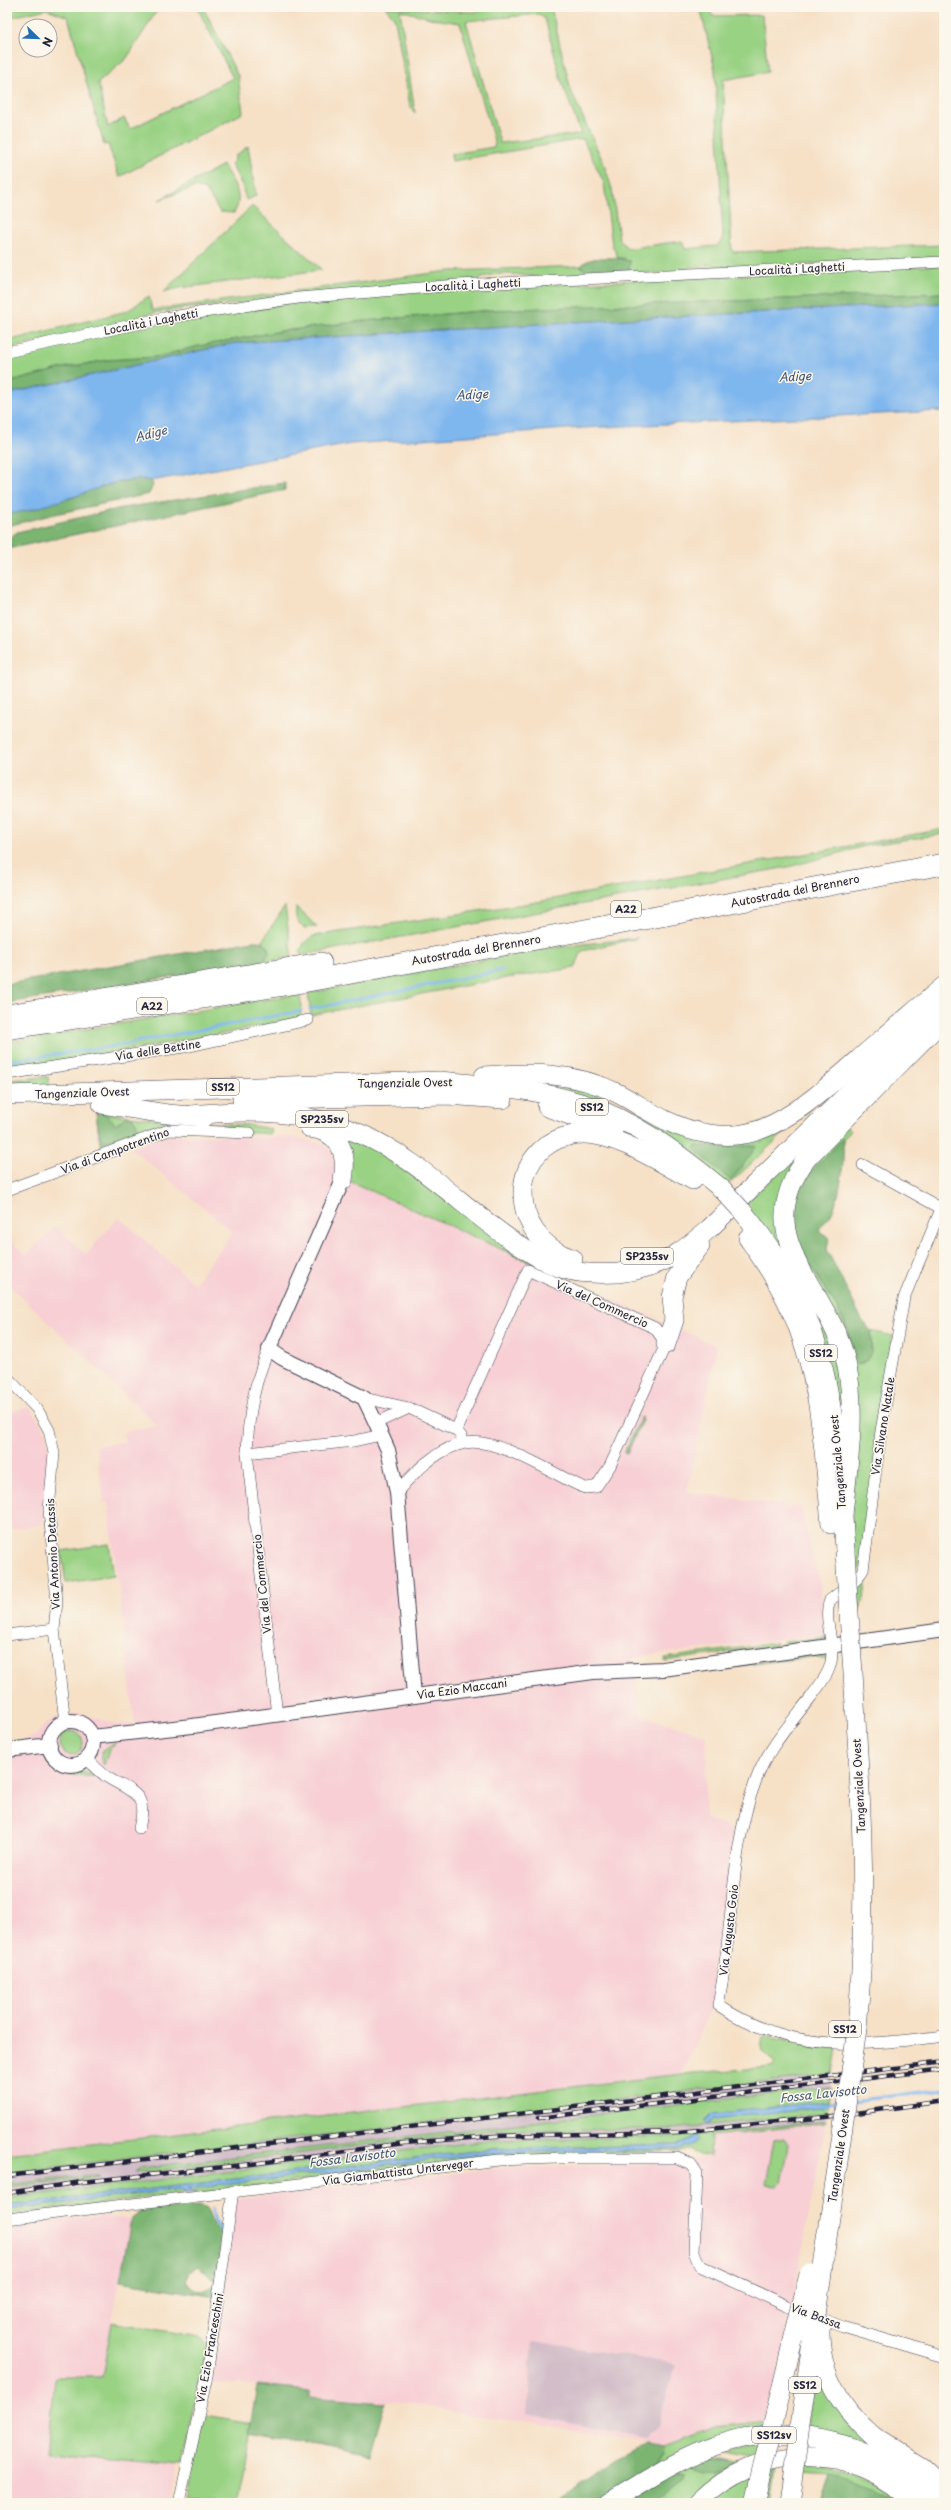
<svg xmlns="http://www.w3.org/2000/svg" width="951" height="2510" viewBox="0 0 951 2510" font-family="'Playpen Sans',sans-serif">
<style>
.built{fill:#f7cfd4}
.industrial{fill:#d2bdc8}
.green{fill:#9ad284;stroke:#5e7a60;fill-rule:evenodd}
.forest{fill:#7bb472;stroke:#4e6b56}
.water{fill:#7eb6ee;stroke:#506c94}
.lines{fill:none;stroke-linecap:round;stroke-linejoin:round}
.stream{stroke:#7eb6ee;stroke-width:3}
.minor-casing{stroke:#423f50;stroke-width:12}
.tertiary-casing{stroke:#423f50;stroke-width:16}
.trunk-casing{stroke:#423f50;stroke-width:20}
.motorway-casing{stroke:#423f50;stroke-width:22}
.minor{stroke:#fff;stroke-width:11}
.tertiary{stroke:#fff;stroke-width:14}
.trunk{stroke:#fff;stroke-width:19}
.motorway{stroke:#fff;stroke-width:21}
.rail-casing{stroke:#22223b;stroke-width:4.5}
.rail{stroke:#fbf7ec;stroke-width:3;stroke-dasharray:9;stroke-linecap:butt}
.trunk-bridge-casing{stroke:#423f50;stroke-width:20;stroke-linecap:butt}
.trunk-bridge{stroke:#fff;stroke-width:19}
.labels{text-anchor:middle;stroke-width:3;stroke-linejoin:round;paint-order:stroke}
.shield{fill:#fbf7ec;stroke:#636270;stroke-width:1}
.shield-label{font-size:10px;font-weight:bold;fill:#22223b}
.street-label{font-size:11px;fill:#22223b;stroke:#fbf7ec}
.water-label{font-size:12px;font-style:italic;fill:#42567a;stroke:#fbf7ec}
</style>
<rect width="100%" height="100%" fill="#fbf7ec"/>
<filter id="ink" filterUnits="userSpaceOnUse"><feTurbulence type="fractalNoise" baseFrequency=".025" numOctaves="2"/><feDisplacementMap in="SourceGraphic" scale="8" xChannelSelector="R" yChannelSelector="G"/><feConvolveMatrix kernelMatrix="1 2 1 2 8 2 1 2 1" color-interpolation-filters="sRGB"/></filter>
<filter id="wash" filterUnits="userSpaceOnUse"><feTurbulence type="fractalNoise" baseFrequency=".012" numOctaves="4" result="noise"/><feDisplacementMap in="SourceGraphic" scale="16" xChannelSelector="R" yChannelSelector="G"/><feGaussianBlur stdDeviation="0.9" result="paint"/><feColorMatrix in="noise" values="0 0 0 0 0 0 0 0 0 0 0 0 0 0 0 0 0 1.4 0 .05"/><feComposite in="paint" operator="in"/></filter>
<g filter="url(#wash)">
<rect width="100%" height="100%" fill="#f6e1c7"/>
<!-- built -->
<g class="built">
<path d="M 169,1135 L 292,1137 L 322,1143 L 334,1154 L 336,1176 L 717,1346 L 687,1492 L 801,1508 L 820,1584 L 826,1634 L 633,1657 L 641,1715 L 707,1736 L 705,1818 L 738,1832 L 714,2001 L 681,2074 L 7,2153 L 7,1745 L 17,1744 L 37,1735 L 44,1724 L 60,1716 L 80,1713 L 116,1724 L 135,1724 L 108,1503 L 104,1503 L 96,1446 L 124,1442 L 123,1432 L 158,1426 L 7,1283 L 7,1237 L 26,1255 L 55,1227 L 86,1254 L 119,1217 L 194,1284 L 233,1232 L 131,1148 Z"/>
<path d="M 30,1407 L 46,1432 L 50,1458 L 43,1524 L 7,1530 L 7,1412 Z"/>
<path d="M 826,2123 L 793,2299 L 768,2421 L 747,2422 L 663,2446 L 524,2421 L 484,2418 L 412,2404 L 310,2397 L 310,2391 L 213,2382 L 235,2199 L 501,2168 L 673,2163 L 710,2156 L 710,2136 Z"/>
<path d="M 101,2216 L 131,2220 L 102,2377 L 48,2454 L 178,2465 L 169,2503 L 7,2503 L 7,2226 Z"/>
</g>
<!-- industrial -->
<g class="industrial">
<path d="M 833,2074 L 830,2087 L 492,2127 L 493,2130 L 672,2129 L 827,2113 L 826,2121 L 675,2136 L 494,2140 L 7,2198 L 7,2173 Z"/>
<path d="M 533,2341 L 676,2364 L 658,2426 L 644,2439 L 528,2414 Z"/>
</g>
<!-- green -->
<g class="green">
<path d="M 7,7 L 166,7 L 156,12 L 127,58 L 98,83 L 108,127 L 124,118 L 130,129 L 233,78 L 197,7 L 203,7 L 238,76 L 243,113 L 119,177 L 108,144 L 104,145 L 68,17 L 47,9 L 7,18 Z"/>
<path d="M 385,7 L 473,12 L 501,7 L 551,7 L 571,91 L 604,164 L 612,189 L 619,239 L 626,247 L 631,248 L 682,241 L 685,249 L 717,246 L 723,239 L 715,70 L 700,7 L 709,7 L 712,16 L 762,15 L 768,72 L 723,80 L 732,252 L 944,245 L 944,258 L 731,268 L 708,265 L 691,267 L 677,272 L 608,274 L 625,258 L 618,258 L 612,245 L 604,183 L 583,139 L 452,161 L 451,154 L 494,147 L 495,144 L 460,23 L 434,19 L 400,10 L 415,113 L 410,106 L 395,19 ZM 539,14 L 545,19 L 561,80 L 581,134 L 500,143 L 466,21 Z"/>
<path d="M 248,146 L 256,196 L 246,200 L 242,185 L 231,164 L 235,160 L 235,156 Z"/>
<path d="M 223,165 C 232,181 245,195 234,213 L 220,212 L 206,190 L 195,187 L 159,200 Z"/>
<path d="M 252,206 L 322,270 L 179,288 L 163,292 Z"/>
<path d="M 944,265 L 944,293 L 493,310 L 363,321 L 282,331 L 199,346 L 156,357 L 108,360 L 63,368 L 7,383 L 7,356 L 78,339 L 193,318 L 300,302 L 398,292 Z"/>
<path d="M 581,266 L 590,276 C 573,276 556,278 540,277 C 523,276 494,269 479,280 L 181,309 L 142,315 L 127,323 L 7,349 L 7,341 L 127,311 L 149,296 L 152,310 L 449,271 Z"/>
<path d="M 944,829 L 944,834 L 869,845 L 788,867 L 302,955 L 300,952 L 304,943 L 313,936 L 531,903 Z"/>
<path d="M 285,906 L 292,957 L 264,962 L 269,952 L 268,946 L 262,941 Z"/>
<path d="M 296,907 L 317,927 L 304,928 C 296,922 295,917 296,907 Z"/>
<path d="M 637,938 L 582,951 L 575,968 L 506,978 L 311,1015 L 308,993 L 541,949 Z"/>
<path d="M 299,994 L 302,1006 L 300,1018 L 212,1036 L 7,1070 L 7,1042 Z"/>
<path d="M 887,1067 L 781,1197 L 841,1367 L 842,1426 L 744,1205 Z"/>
<path d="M 48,1077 L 49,1087 L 7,1088 L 7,1080 Z"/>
<path d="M 568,1082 L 704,1140 L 812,1107 L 727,1186 L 706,1167 L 528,1085 Z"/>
<path d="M 96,1112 L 181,1122 L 247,1125 L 271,1129 L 270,1134 L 161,1125 L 101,1150 Z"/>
<path d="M 301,1121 L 358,1137 L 550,1271 L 347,1180 L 351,1160 Z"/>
<path d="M 846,1126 L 851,1131 L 809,1175 L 801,1188 L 796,1234 L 806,1255 L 841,1315 L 853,1347 L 856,1363 L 871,1352 L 871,1331 L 893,1336 L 861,1566 L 854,1575 L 851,1548 L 855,1411 L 793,1243 L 795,1187 Z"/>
<path d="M 109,1544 L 114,1576 L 66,1583 L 61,1551 Z"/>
<path d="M 869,1560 L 864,1599 L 857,1616 L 856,1589 L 864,1581 Z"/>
<path d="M 826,1637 L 826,1640 L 783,1645 L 783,1642 Z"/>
<path d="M 776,1643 L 776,1646 L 665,1661 L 665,1658 Z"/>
<path d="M 825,1652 L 828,1660 L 812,1657 L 711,1669 Z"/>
<circle cx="71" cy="1743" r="12"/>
<path d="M 116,1743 L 109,1750 L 104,1765 C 96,1754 105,1745 116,1743 Z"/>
<path d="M 45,1761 L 63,1769 L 82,1771 L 94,1776 C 79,1778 56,1773 45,1761 Z"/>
<path d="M 764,2036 L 821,2048 L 837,2047 L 833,2074 L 7,2173 L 7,2154 L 681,2074 L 772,2067 L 776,2062 C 765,2055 758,2049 764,2036 Z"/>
<path d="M 830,2087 L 827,2113 L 672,2129 L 493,2130 L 134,2173 L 140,2168 Z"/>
<path d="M 826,2121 L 826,2123 L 711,2136 L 710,2156 L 700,2154 L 690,2149 L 679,2151 L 513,2157 L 196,2193 L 187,2189 L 493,2153 L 678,2149 L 688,2141 L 679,2145 L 493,2149 L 7,2206 L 7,2198 L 494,2140 L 675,2136 Z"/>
<path d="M 784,2138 L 788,2144 L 781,2183 L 778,2186 L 766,2185 L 774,2140 Z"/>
<path d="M 94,2175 L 100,2177 L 7,2188 L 7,2185 Z"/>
<path d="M 180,2189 L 186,2193 L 7,2215 L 7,2210 Z"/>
<path d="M 112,2322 L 200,2337 L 207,2346 L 182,2465 L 48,2454 L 55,2377 L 102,2377 Z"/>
<path d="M 817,2359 L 887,2452 L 806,2433 Z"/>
<path d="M 204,2415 L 252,2423 L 237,2503 L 187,2503 Z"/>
<path d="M 769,2421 L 767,2431 L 650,2472 L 662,2454 L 663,2446 L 715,2427 Z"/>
<path d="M 764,2442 L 760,2457 L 723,2450 Z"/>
<path d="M 723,2459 L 750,2464 L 692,2503 L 621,2503 L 695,2461 Z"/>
<path d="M 802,2463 L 860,2473 L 906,2503 L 821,2503 L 830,2473 L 800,2471 Z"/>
<path d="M 756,2472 L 748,2503 L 707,2503 Z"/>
</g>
<!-- forest -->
<g class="forest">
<path d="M 618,258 L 630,261 L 629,270 L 590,276 L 581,266 C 588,256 608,258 618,258 Z"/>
<path d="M 944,293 L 944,303 L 572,322 L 235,343 L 7,394 L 7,383 L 63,368 L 108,360 L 156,357 L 199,346 L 282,331 L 363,321 L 493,310 Z"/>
<path d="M 143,479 L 151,481 L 153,485 L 149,494 L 55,514 L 7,526 L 7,514 L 74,497 L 99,486 Z"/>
<path d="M 285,483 L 285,490 L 7,549 L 7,540 L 17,532 L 122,508 Z"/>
<path d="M 253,941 C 262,941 267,942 269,952 L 264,962 L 7,1003 L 7,984 Z"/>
<path d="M 96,1112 C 106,1113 111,1117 115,1125 L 127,1116 L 132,1117 L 142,1133 L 117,1137 L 100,1143 Z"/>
<path d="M 843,1138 C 844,1164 842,1189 832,1213 C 829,1220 822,1223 819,1230 L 823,1235 L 829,1237 L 827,1250 L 862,1320 L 871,1331 L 871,1352 L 867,1360 L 860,1364 L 856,1363 C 853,1346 848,1329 840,1314 C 821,1277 776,1230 801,1186 C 812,1168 829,1154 843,1138 Z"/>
<path d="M 696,1146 L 757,1146 L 731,1181 L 694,1149 Z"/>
<path d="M 641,1417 L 643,1418 L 627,1454 L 624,1453 Z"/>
<path d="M 200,2205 L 207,2208 C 213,2219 212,2229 225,2234 L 219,2278 L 214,2280 L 205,2271 L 197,2266 L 190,2272 L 186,2281 C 193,2293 202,2293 213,2286 L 217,2290 L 216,2297 L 120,2281 L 131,2220 L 138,2211 Z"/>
<path d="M 257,2386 L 310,2391 L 310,2397 L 385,2403 L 370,2455 L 249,2433 Z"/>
<path d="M 644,2443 L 663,2446 L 662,2454 L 650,2472 L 599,2503 L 552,2503 Z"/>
<path d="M 711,2459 L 737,2462 L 738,2465 C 723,2474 705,2480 690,2467 L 691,2463 Z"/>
<path d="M 776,2466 L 771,2503 L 765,2503 L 769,2467 Z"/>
<path d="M 830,2473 C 859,2479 874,2488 898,2503 L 821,2503 Z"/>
<path d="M 675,2475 L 685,2477 L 683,2482 L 651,2503 L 621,2503 L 666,2476 Z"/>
</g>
<!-- water -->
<g class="water">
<path d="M 944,303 L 944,411 L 582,428 L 351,444 L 151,481 C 124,475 98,489 73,497 C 52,503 29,512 7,514 L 7,394 L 235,343 L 572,322 Z"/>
<path d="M 828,2101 L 828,2106 L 714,2119 L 708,2125 L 705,2122 L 713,2114 Z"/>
<path d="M 694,2134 L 698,2138 L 692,2145 L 678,2149 L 493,2153 L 188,2189 L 196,2193 L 186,2193 L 180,2189 L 7,2210 L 7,2206 L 493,2149 L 679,2145 L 688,2141 Z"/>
</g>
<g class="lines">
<!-- stream -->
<g class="stream">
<path d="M 310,1009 L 503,970"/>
<path d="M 7,1061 L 109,1047 L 301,1011"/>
<path d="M 853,2101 L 944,2089"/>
<path d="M 825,2104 L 839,2103"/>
<path d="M 213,2208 L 216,2223 L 222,2231"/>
</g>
</g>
</g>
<g filter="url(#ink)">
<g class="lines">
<!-- minor casing -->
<g class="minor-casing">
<g id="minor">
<path d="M 7,352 L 164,318 L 298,298 L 457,285 L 944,262"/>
<path d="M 7,1074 L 190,1046 L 308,1020"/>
<path d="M 863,1165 L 944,1210"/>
<path d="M 7,1190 L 169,1130 L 250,1133"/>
<path d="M 941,1209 L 904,1298 L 881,1431 L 863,1570 L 855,1581 L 830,1600 C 822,1620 837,1645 830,1666 C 827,1677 818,1687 811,1697 C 791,1723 767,1749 756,1780 C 729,1851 734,1931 718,2005 C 790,2054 861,2046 944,2036"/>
<path d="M 269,1349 C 254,1382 248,1416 247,1453 L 277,1715"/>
<path d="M 7,1377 L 37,1409 L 49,1430 L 54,1453 L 49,1510 L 57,1602 L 54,1629 L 65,1722"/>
<path d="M 364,1398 L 409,1408 L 456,1430 L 461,1436"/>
<path d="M 376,1423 L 409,1408"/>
<path d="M 247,1453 L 354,1441 L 381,1435"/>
<path d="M 397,1492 C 414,1472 438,1448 465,1443 C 496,1437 549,1471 576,1484 L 585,1488 L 596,1487 L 610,1466 L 666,1344 L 655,1328 L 528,1270 L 456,1430"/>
<path d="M 7,1635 L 54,1629"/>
<path d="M 86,1758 C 94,1765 101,1774 110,1779 C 135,1793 148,1795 139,1828"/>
<path d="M 7,2219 L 499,2160 L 559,2158 L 677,2158 L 691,2164 L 697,2173 L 694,2252 L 700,2266 L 787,2306 L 843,2327 L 944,2357"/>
<path d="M 179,2503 L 207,2376 L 233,2191"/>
</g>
</g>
<!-- tertiary casing -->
<g class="tertiary-casing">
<g id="tertiary">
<path d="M 343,1180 L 269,1349 L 282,1358 L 364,1398 L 376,1423 L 388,1450 L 397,1492 L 414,1696"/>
<circle cx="71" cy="1743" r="22"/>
<path d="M 92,1737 L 192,1726 L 593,1672 L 663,1669 L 944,1630"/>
<path d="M 7,1750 L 50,1745"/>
</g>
</g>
<!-- trunk casing -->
<g class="trunk-casing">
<g id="trunk">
<path d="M 484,1076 C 530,1072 575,1072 617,1093 C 633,1101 649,1112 665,1120 C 691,1133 724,1140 753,1132 C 797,1119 840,1075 875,1045 C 898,1025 921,1006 944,986"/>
<path d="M 7,1095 L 439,1081 C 488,1085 537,1089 584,1104 C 636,1121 681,1155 723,1190"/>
<path d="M 242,1100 L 447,1095 L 503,1099"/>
<path d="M 102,1104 L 167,1114 L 204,1117"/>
<path d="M 547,1107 L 613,1130"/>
<path d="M 191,1115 C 253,1109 306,1110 363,1135 C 418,1159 462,1206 511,1240 C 528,1251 544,1263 564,1269 C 581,1274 600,1274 618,1273 C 638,1271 661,1264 678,1253 C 689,1246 699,1237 709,1229 L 944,1000"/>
<path d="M 310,1128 C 340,1132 348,1152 343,1180"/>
<path d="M 742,1211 C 808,1289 829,1363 838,1462"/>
<path d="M 748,1238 C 763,1260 779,1283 790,1308 C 821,1375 824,1452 831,1524"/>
<path d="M 573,1259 C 502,1235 508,1138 582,1134 C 615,1132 664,1165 693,1180"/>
<path d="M 666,1344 L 674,1320 L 672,1297 L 677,1277 L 700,1246"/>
<path d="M 842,1501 L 845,1550"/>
<path d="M 843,1514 C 848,1465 857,1411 846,1362 C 828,1284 746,1240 807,1158 L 931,1032 L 944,1015"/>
<path d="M 873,2436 L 921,2466 L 944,2487"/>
<path d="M 608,2503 C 644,2482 679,2458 718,2445 C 791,2418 885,2446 937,2503"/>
<path d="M 698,2503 C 757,2443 856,2440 915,2503"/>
</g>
</g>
<!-- motorway casing -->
<g class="motorway-casing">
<g id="motorway">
<path d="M 7,1015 L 321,963"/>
<path d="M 7,1029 L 297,983 L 944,864"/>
</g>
</g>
<!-- minor -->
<use href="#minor" class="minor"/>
<!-- tertiary -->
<use href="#tertiary" class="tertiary"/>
<!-- trunk -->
<use href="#trunk" class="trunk"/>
<!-- motorway -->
<use href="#motorway" class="motorway"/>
<!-- rail casing -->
<g class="rail-casing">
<g id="rail">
<path d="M 539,2118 L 944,2069"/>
<path d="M 7,2176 L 944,2062"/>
<path d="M 7,2193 L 82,2182 L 252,2164 L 404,2143 L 495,2136 L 679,2132 L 826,2117 L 944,2101"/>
</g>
</g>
<!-- rail -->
<use href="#rail" class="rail"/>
<!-- trunk-bridge casing -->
<g class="trunk-bridge-casing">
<g id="trunk-bridge">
<path d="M 723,1190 L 742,1211"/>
<path d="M 820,2328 C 819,2374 840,2407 873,2436"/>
<path d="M 754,2503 L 809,2274"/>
<path d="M 789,2503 L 857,2029 C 872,1870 854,1709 845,1550"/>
</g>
</g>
<!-- trunk-bridge -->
<use href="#trunk-bridge" class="trunk-bridge"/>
</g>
</g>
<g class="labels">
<!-- shield labels -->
<g class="shield">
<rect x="611" y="901" width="30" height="16" rx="3"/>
<rect x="137" y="998" width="30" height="16" rx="3"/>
<rect x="207" y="1079" width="32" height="16" rx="3"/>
<rect x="576" y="1099" width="32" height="16" rx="3"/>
<rect x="296" y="1111" width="52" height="16" rx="3"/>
<rect x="621" y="1248" width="52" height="16" rx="3"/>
<rect x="805" y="1345" width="32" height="16" rx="3"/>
<rect x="829" y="2021" width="32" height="16" rx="3"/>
<rect x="789" y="2377" width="32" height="16" rx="3"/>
<rect x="752" y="2427" width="44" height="16" rx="3"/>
</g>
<g class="shield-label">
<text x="626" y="913">A22</text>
<text x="152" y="1010">A22</text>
<text x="223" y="1091">SS12</text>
<text x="592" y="1111">SS12</text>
<text x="322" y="1123">SP235sv</text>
<text x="647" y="1260">SP235sv</text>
<text x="821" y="1357">SS12</text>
<text x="845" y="2033">SS12</text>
<text x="805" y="2389">SS12</text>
<text x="774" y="2439">SS12sv</text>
</g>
<!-- street labels -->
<g class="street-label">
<text transform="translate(797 269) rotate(-3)" y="4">Località i Laghetti</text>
<text transform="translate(473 285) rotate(-3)" y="4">Località i Laghetti</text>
<text transform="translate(151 322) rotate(-11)" y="4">Località i Laghetti</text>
<text transform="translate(795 891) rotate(-11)" y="4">Autostrada del Brennero</text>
<text transform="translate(476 950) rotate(-10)" y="4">Autostrada del Brennero</text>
<text transform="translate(158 1050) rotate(-9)" y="4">Via delle Bettine</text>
<text transform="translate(405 1083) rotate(-1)" y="4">Tangenziale Ovest</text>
<text transform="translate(82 1093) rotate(-2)" y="4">Tangenziale Ovest</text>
<text transform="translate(115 1151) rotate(-20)" y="4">Via di Campotrentino</text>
<text transform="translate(602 1304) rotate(24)" y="4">Via del Commercio</text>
<text transform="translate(883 1426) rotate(-81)" y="4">Via Silvano Natale</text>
<text transform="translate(838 1462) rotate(-95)" y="4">Tangenziale Ovest</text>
<text transform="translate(53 1554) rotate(-93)" y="4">Via Antonio Detassis</text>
<text transform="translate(262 1584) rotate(-96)" y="4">Via del Commercio</text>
<text transform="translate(462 1689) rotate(-8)" y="4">Via Ezio Maccani</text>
<text transform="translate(859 1786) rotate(-93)" y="4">Tangenziale Ovest</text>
<text transform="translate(729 1930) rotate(-83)" y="4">Via Augusto Goio</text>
<text transform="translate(839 2156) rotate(-82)" y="4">Tangenziale Ovest</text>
<text transform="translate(398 2172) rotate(-7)" y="4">Via Giambattista Unterveger</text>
<text transform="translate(816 2316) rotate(20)" y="4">Via Bassa</text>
<text transform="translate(210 2348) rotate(-80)" y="4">Via Ezio Franceschini</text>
</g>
<!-- water labels -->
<g class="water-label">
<text transform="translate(795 377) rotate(-3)" y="4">Adige</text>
<text transform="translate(472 395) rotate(-3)" y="4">Adige</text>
<text transform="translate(151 434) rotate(-14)" y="4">Adige</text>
<text transform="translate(823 2094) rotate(-6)" y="4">Fossa Lavisotto</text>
<text transform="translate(352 2158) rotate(-7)" y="4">Fossa Lavisotto</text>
</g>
</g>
<!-- margin -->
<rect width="951" height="2510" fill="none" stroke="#fbf7ec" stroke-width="24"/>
<!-- north arrow -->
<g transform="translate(38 38) rotate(113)"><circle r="19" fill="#fbf7ec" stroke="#a4a2a5"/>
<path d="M0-3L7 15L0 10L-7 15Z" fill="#1f6fb2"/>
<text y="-6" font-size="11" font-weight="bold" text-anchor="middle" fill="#22223b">N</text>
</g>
</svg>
